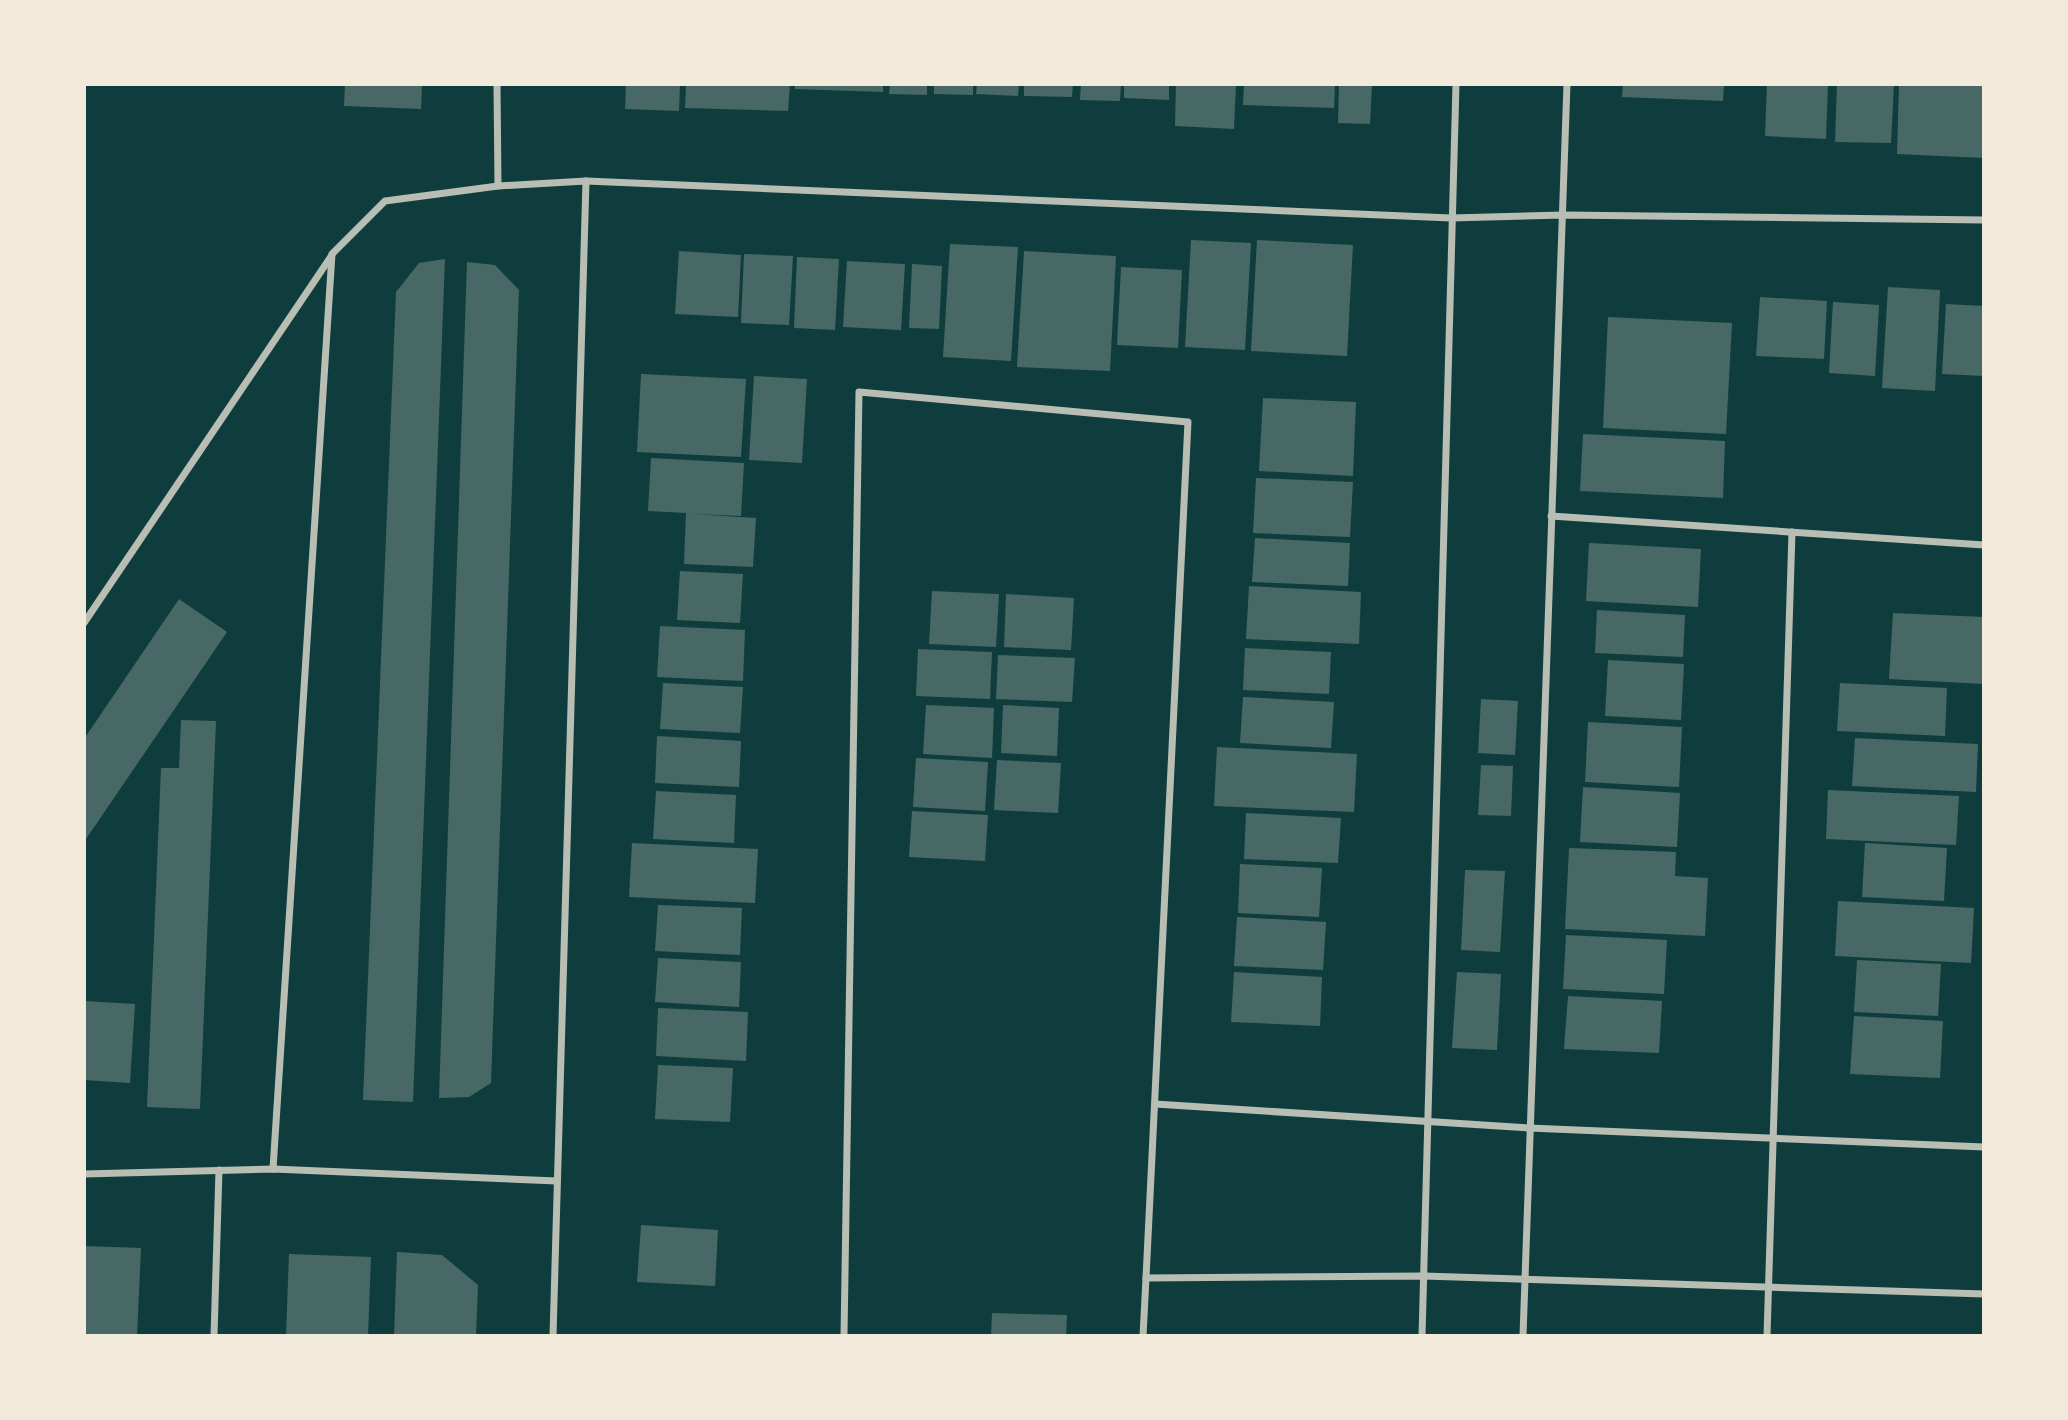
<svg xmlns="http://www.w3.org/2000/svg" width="2068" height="1420" viewBox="0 0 2068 1420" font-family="'Work Sans',sans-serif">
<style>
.building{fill:#486865}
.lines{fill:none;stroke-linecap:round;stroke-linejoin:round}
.minor{stroke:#b8beb3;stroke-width:7}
</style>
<rect width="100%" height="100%" fill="#0f3d3e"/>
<!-- building -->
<g class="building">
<path d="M 345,84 L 422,84 L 421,109 L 344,106 Z"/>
<path d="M 626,84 L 680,84 L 679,111 L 625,109 Z"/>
<path d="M 686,84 L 790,84 L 788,111 L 685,108 Z"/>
<path d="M 795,84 L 883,84 L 883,92 L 795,89 Z"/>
<path d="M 890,84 L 927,84 L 927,95 L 889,94 Z"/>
<path d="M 934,84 L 973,84 L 973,95 L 934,94 Z"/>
<path d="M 977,84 L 1019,84 L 1018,96 L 976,94 Z"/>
<path d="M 1024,84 L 1073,84 L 1072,97 L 1024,96 Z"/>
<path d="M 1081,84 L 1121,84 L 1120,101 L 1080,100 Z"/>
<path d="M 1124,84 L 1169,84 L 1169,100 L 1124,98 Z"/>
<path d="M 1176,84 L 1236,84 L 1234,129 L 1175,126 Z"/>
<path d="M 1244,84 L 1335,84 L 1334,108 L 1243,105 Z"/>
<path d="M 1339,84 L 1372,84 L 1370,124 L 1338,123 Z"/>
<path d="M 1623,84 L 1724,84 L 1723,101 L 1622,97 Z"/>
<path d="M 1767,84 L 1828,84 L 1826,139 L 1765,136 Z"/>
<path d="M 1837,84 L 1894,84 L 1891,143 L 1835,142 Z"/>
<path d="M 1899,84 L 1984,84 L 1984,158 L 1897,154 Z"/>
<path d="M 1191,240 L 1251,243 L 1245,350 L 1185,347 Z"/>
<path d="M 1257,240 L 1353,245 L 1347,356 L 1251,351 Z"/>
<path d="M 950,244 L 1018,247 L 1011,361 L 943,357 Z"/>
<path d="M 679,251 L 741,255 L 738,317 L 675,314 Z"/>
<path d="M 1024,251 L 1116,256 L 1110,371 L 1017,367 Z"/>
<path d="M 744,254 L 793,256 L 789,325 L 741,323 Z"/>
<path d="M 797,257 L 839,259 L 835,330 L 794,328 Z"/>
<path d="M 445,259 L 413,1102 L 363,1100 L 396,292 L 419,263 Z"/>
<path d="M 847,261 L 905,264 L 901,330 L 843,327 Z"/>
<path d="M 467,262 L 495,265 L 519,290 L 491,1083 L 469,1097 L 439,1098 Z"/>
<path d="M 912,264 L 942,266 L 939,329 L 909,328 Z"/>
<path d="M 1121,267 L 1182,270 L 1178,348 L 1117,345 Z"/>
<path d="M 1888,287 L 1940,290 L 1935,391 L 1882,388 Z"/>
<path d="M 1760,297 L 1827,301 L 1824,359 L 1756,356 Z"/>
<path d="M 1833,302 L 1879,305 L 1875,376 L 1829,373 Z"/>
<path d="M 1946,304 L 1984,306 L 1984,376 L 1942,374 Z"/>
<path d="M 1608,317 L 1732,323 L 1726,434 L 1603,428 Z"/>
<path d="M 641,374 L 746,379 L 741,457 L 637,452 Z"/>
<path d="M 754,376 L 807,379 L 802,463 L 749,460 Z"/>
<path d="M 1263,398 L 1356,402 L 1353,476 L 1259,471 Z"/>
<path d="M 1583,434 L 1725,441 L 1723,498 L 1580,491 Z"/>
<path d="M 651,458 L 744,463 L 741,516 L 691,514 L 756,518 L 753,567 L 684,564 L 686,513 L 648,511 Z"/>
<path d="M 1256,478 L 1353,482 L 1350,537 L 1253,533 Z"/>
<path d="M 1255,538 L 1350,543 L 1348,586 L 1252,582 Z"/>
<path d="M 1589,543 L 1701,549 L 1698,607 L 1586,601 Z"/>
<path d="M 680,571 L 743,574 L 740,623 L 677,620 Z"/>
<path d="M 1249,586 L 1361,592 L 1359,644 L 1246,639 Z"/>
<path d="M 932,591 L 999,594 L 996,647 L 929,644 Z"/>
<path d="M 1006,594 L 1074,598 L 1071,650 L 1004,647 Z"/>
<path d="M 179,599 L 227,632 L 84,842 L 84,739 Z"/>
<path d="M 1597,610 L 1685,615 L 1683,657 L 1595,653 Z"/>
<path d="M 1893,613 L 1984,617 L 1984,684 L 1889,679 Z"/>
<path d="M 660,626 L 745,630 L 743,681 L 657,677 Z"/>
<path d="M 1245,648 L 1331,652 L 1329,694 L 1243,690 Z"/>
<path d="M 918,649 L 992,652 L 990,699 L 916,696 Z"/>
<path d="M 998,655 L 1075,658 L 1072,702 L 996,699 Z"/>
<path d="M 1608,660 L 1684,664 L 1681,720 L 1605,716 Z"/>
<path d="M 663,683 L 743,687 L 740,733 L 660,729 Z"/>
<path d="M 1840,683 L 1947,688 L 1945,736 L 1837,731 Z"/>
<path d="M 1243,697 L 1334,702 L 1331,748 L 1240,743 Z"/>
<path d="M 1481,699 L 1518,701 L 1515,755 L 1478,753 Z"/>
<path d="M 926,705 L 994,708 L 992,758 L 923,754 Z"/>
<path d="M 1003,705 L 1059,708 L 1057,756 L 1001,753 Z"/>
<path d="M 181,720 L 216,721 L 200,1109 L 147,1107 L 161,768 L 179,768 Z"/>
<path d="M 1588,722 L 1682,727 L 1679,787 L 1585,782 Z"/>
<path d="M 657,736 L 741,741 L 739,787 L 655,783 Z"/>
<path d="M 1855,738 L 1978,744 L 1976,792 L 1852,786 Z"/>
<path d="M 1217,747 L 1357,754 L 1354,812 L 1214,806 Z"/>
<path d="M 916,758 L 988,762 L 985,811 L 913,807 Z"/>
<path d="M 997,760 L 1061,763 L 1058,813 L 994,810 Z"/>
<path d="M 1481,765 L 1513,766 L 1511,816 L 1478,815 Z"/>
<path d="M 1583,787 L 1680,793 L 1677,847 L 1580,842 Z"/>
<path d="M 1828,790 L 1959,796 L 1956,845 L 1826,839 Z"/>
<path d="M 656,791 L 736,795 L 734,843 L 653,839 Z"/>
<path d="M 912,811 L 988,815 L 985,861 L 909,857 Z"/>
<path d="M 1246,813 L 1341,818 L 1338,863 L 1244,859 Z"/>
<path d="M 632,843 L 758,849 L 755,903 L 629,897 Z"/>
<path d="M 1865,843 L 1947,848 L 1944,901 L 1862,897 Z"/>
<path d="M 1569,848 L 1676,852 L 1675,876 L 1708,878 L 1705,936 L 1565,929 Z"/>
<path d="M 1240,864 L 1322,868 L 1319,917 L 1238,913 Z"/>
<path d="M 1465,870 L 1505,871 L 1500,952 L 1461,950 Z"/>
<path d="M 1838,901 L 1974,908 L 1971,963 L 1835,956 Z"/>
<path d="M 658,905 L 742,908 L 740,955 L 655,951 Z"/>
<path d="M 1237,917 L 1326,922 L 1323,970 L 1234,966 Z"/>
<path d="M 1566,935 L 1667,940 L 1664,994 L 1563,989 Z"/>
<path d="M 658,958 L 741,962 L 739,1007 L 655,1002 Z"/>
<path d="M 1857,960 L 1941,964 L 1938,1016 L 1854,1012 Z"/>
<path d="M 1234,972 L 1322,977 L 1320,1026 L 1231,1022 Z"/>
<path d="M 1457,972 L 1501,974 L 1497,1050 L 1452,1048 Z"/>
<path d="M 1568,996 L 1662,1001 L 1659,1053 L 1564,1049 Z"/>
<path d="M 84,1001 L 135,1004 L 130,1083 L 84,1080 Z"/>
<path d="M 658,1008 L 748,1012 L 746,1061 L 656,1056 Z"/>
<path d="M 1854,1016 L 1943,1021 L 1940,1078 L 1850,1074 Z"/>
<path d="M 658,1065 L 733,1068 L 730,1122 L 655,1119 Z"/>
<path d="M 641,1225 L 718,1230 L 715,1286 L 637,1282 Z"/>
<path d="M 84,1246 L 141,1248 L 137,1336 L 84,1336 Z"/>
<path d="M 397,1252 L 442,1255 L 478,1285 L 476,1336 L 394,1336 Z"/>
<path d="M 289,1254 L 371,1257 L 368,1336 L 286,1336 Z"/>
<path d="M 992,1313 L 1067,1315 L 1066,1336 L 991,1336 Z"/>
</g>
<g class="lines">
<!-- minor -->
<g class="minor">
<path d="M 497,84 L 498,186"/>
<path d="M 586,181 L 1451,218 L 1563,215 L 1984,220"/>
<path d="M 1551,516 L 1984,545"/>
<path d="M 84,623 L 332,255"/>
<path d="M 1155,1104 L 1529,1128 L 1984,1147"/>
<path d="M 273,1169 L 332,254 L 385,201 L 498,186 L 586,181 L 553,1336"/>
<path d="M 84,1174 L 273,1169 L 557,1181"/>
<path d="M 214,1336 L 219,1170"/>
<path d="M 844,1336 L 859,392 L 1188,422 L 1146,1278"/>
<path d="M 1143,1336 L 1146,1278 L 1424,1276 L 1984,1294"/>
<path d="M 1422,1336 L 1456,84"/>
<path d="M 1523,1336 L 1567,84"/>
<path d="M 1767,1336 L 1792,532"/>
</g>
</g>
<!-- border -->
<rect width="2068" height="1420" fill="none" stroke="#f1e9da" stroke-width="172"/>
</svg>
